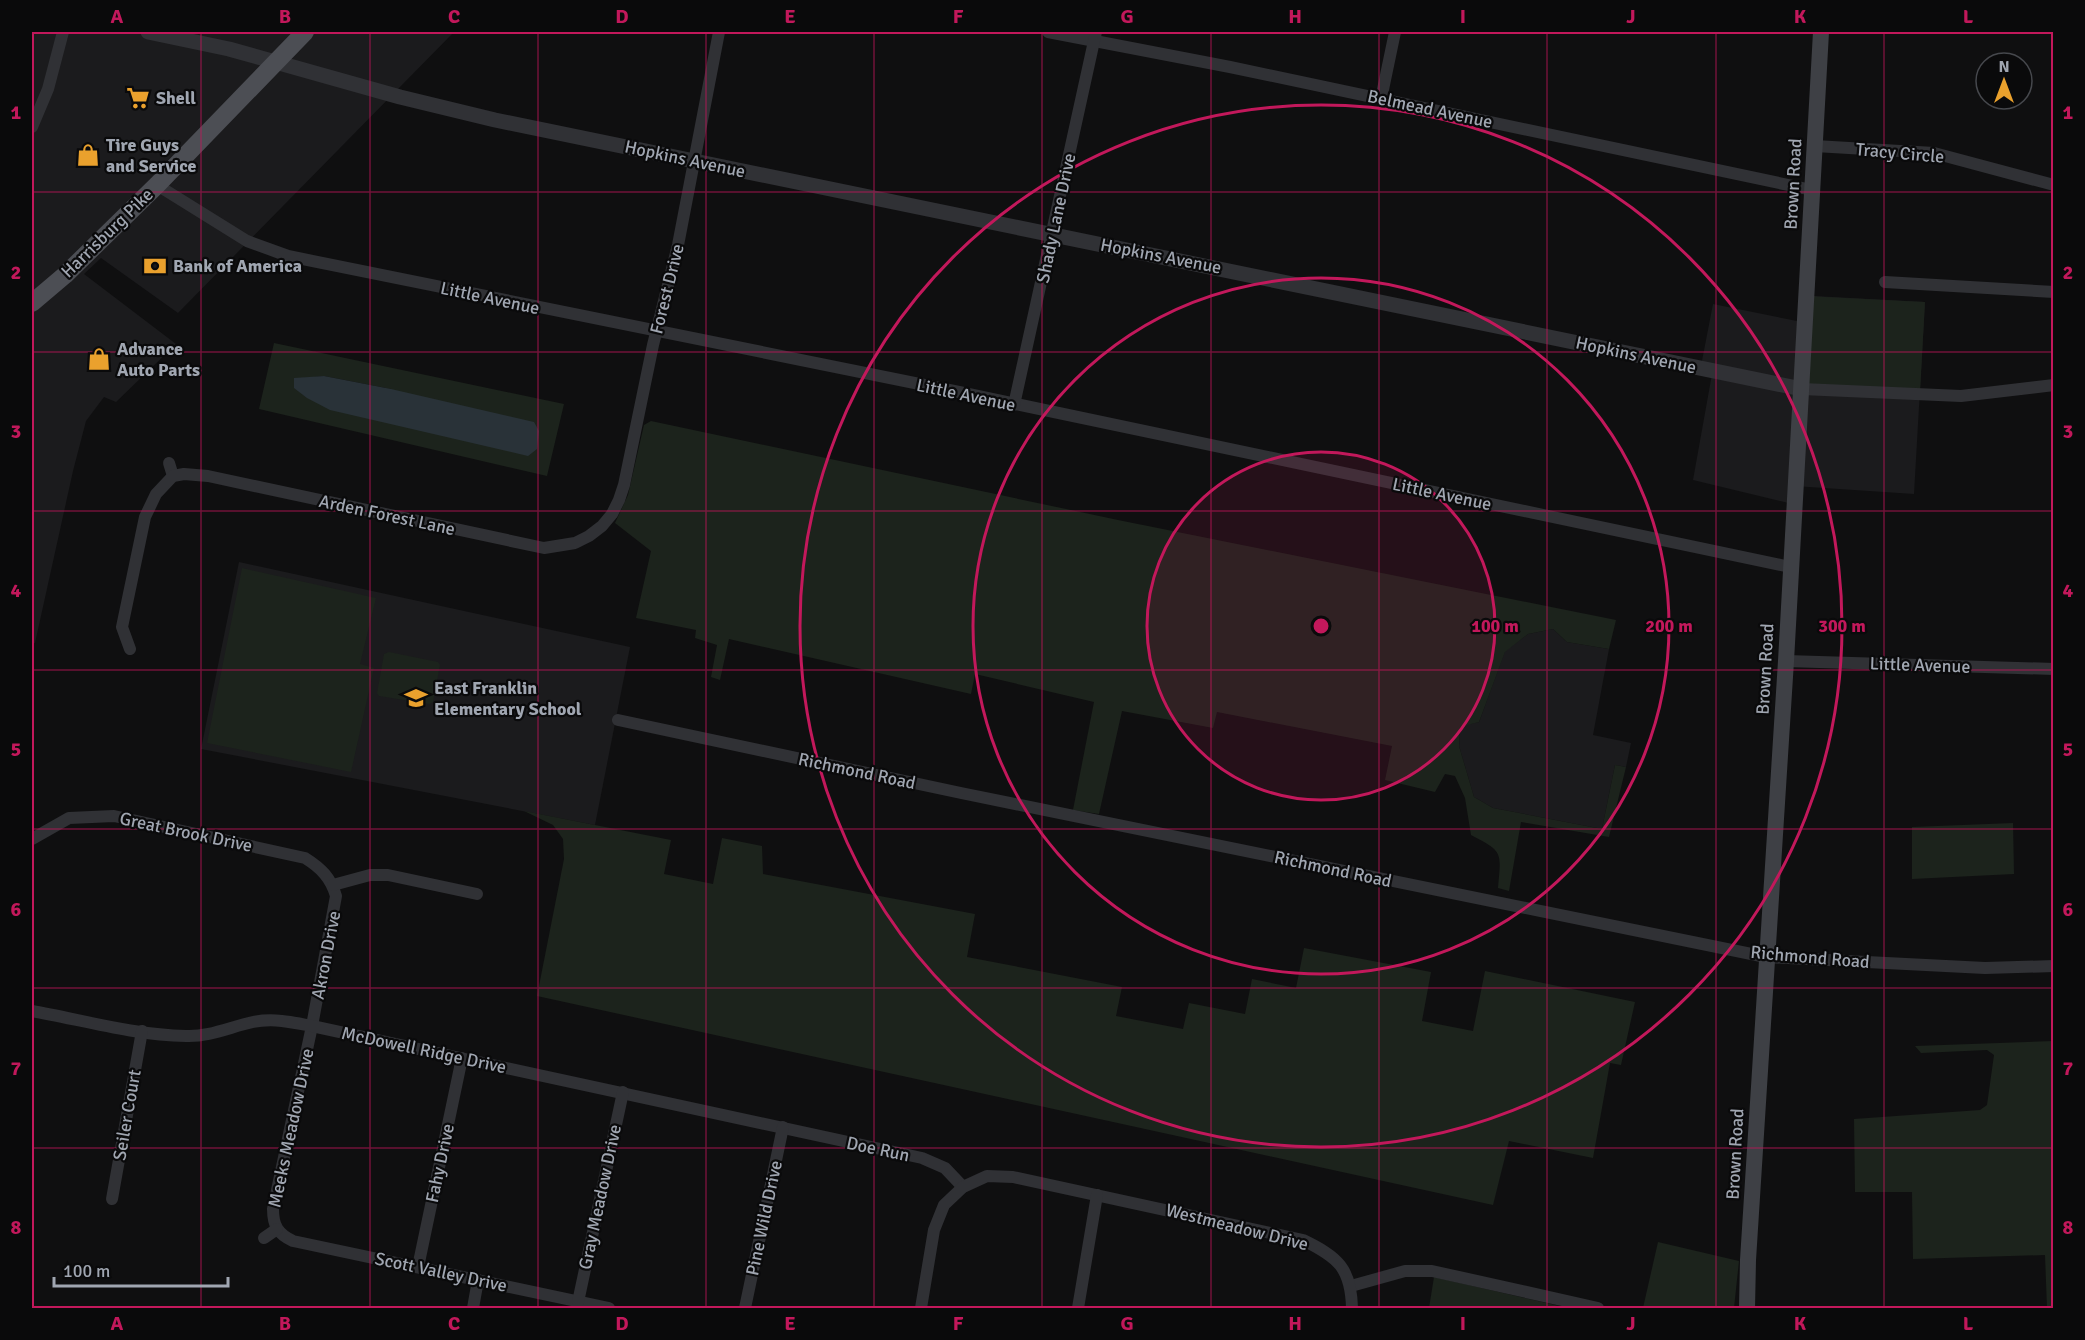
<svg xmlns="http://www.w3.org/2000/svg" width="2085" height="1340" viewBox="0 0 2085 1340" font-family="Signika,sans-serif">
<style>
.built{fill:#1b1b1d}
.green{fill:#1c231c;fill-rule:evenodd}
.water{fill:#293238}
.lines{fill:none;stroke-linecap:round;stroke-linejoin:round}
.minor{stroke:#303135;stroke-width:12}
.tertiary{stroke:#303135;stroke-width:15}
.secondary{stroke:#3e4045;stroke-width:16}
.primary{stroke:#4c4e54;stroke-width:18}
.grid{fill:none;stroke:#c2185b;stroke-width:1.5;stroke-opacity:0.55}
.ring{fill:none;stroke:#c2185b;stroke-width:3}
.labels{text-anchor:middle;stroke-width:4.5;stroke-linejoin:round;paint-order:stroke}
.poi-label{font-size:18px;font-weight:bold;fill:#a0a6b1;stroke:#0a0a0b;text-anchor:start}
.street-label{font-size:18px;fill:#a0a6b1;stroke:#0a0a0b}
.centre{fill:#c2185b;stroke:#0a0a0b;stroke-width:3}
.ring-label{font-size:18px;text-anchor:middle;font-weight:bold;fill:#c2185b;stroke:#0a0a0b;stroke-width:4.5;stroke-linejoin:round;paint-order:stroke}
.neatline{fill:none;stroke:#c2185b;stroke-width:2}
.grid-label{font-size:20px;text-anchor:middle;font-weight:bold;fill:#c2185b}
</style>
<rect width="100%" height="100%" fill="#0f0f10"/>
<!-- built -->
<g class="built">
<path d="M 32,32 L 454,32 L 178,313 L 101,258 L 84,274 L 176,344 L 116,402 L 104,397 L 86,421 L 73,471 L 35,643 L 32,643 Z"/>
<path d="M 1814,296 L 1925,302 L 1914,494 L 1794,486 L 1793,504 L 1693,480 L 1712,374 L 1700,371 L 1713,304 L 1812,324 Z"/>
<path d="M 239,562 L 630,647 L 595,825 L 201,749 Z"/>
<path d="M 1553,629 L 1567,642 L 1609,649 L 1593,735 L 1631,743 L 1626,767 L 1615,765 L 1602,829 L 1493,808 L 1474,797 L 1459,746 L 1460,726 L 1479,722 L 1505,651 L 1528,634 Z"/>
</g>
<!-- green -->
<g class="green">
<path d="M 1806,296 L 1925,302 L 1920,393 L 1804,387 Z"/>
<path d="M 274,343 L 564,404 L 547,476 L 259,409 ZM 324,376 L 391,389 L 294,379 Z"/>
<path d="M 651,421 L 1118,520 L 1616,620 L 1609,649 L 1567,642 L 1553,629 L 1528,634 L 1505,652 L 1479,722 L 1460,727 L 1459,746 L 1474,797 L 1493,808 L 1602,829 L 1615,765 L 1626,767 L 1609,837 L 1521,822 L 1509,891 L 1498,888 C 1501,852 1504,852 1471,835 L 1465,798 L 1455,776 L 1445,774 L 1435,792 L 1385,780 L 1392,746 L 1217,712 L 1213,728 L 1122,711 L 1099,814 L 1073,810 L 1094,702 L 975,674 L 971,694 L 729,639 L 720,680 L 711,677 L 717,645 L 695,638 L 696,630 L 636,618 L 651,551 L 615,523 L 628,495 L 644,425 Z"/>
<path d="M 242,568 L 376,598 L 360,664 L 374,668 L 351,772 L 207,743 Z"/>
<path d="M 389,652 L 438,662 L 440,665 L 433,702 L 429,704 L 379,696 L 377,693 L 384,654 Z"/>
<path d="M 524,811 L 671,840 L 664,874 L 713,884 L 722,838 L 762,846 L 763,874 L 975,914 L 967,957 L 1122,987 L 1116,1016 L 1183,1029 L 1189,1003 L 1245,1014 L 1252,979 L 1296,988 L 1304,948 L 1431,972 L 1422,1021 L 1473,1031 L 1485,971 L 1635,1002 L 1621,1065 L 1610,1063 L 1593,1158 L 1509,1141 L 1493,1205 L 537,996 L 564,859 L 563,839 L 553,825 Z"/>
<path d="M 2013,823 L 2014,874 L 1912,879 L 1912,827 Z"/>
<path d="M 2053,1041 L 2054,1308 L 2047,1308 L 2045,1255 L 1913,1259 L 1912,1192 L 1855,1192 L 1854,1119 L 1980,1110 L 1987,1105 L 1994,1055 L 1987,1050 L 1921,1053 L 1915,1046 Z"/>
<path d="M 1658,1242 L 1739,1261 L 1734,1308 L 1643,1308 Z"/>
<path d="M 1434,1277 L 1568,1308 L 1429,1308 Z"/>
</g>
<!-- water -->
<path class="water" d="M 324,376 L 391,389 L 534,422 L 539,431 L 537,449 L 528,456 L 330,410 L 307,398 L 294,388 L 294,378 Z"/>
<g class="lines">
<!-- minor -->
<g class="minor">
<path d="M 1048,32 L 1230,67 L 1812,190"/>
<path d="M 1381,99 L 1395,32"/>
<path d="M 32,127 L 48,89 L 63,32"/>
<path d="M 1815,146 L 1934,153 L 2054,185"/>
<path d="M 157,185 L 247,241 L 288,256 L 959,392 L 1790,567"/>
<path d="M 1885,282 L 2054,292"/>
<path d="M 1802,389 L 1961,396 L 2054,385"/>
<path d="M 1014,405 L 1096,32"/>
<path d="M 169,463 L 173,476"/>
<path d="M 130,649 L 122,627 L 145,517 L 156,494 L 173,476 L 184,474 L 208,476 L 544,548 L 575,543 L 589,536 L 602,526 L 612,514 L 619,500 L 624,485 L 653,345 L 678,245 L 719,32"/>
<path d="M 1786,661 L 2054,669"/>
<path d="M 618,720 L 961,793 L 1766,957 L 1985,968 L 2054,966"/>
<path d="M 32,839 L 69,818 L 114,816 L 305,858 C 321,868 331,878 336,896 L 312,1026 L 273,1209 C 273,1226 278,1234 293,1241 L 609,1308"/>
<path d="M 333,885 L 370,875 L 388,875 L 477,894"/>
<path d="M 32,1011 C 82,1020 134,1035 186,1036 C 209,1037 230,1027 253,1022 C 273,1018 292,1022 312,1026 L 922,1158 L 945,1168 L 963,1187"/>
<path d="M 112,1199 L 142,1031"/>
<path d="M 264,1238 L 277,1229"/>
<path d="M 418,1267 L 462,1058"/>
<path d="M 1351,1286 L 1405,1271 L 1432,1271 L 1598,1308"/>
<path d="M 578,1302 L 623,1092"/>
<path d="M 473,1308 L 478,1280"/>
<path d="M 745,1308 L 783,1127"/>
<path d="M 921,1308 L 934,1230 L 944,1205 L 963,1187 L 987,1176 L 1013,1177 L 1303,1240 C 1338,1257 1351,1268 1352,1308"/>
<path d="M 1078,1308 L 1097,1195"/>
</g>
<!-- tertiary -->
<path class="tertiary" d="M 148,32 L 229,49 L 400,97 L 495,120 L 1802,389"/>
<!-- secondary -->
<path class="secondary" d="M 1747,1308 L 1748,1260 L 1786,661 L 1821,32"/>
<!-- primary -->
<path class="primary" d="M 32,303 L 65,275 L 157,185 L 305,32"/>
</g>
<!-- grid -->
<path class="grid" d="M 201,32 L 201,1308M 370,32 L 370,1308M 538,32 L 538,1308M 706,32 L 706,1308M 874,32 L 874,1308M 1042,32 L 1042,1308M 1211,32 L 1211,1308M 1379,32 L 1379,1308M 1547,32 L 1547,1308M 1716,32 L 1716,1308M 1884,32 L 1884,1308M 32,192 L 2054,192M 32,352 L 2054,352M 32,511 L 2054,511M 32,670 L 2054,670M 32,829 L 2054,829M 32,988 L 2054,988M 32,1148 L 2054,1148"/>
<!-- distance rings -->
<circle cx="1321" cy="626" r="174" fill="#c2185b" fill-opacity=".12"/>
<g class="ring">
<circle cx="1321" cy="626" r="174"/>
<circle cx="1321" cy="626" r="348"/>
<circle cx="1321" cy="626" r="521"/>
</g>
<!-- icons -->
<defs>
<g id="supermarket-bare" transform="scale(1.8)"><path d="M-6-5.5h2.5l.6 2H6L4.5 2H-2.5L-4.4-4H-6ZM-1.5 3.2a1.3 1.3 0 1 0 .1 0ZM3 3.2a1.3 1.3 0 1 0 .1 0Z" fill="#eaa12d" stroke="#0a0a0b" stroke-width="2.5" paint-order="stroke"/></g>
<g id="shop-bare" transform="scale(1.8)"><path d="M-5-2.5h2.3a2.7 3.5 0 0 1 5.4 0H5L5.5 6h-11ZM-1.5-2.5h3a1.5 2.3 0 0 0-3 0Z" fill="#eaa12d" stroke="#0a0a0b" stroke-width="2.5" paint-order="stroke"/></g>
<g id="bank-bare" transform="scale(1.8)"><path d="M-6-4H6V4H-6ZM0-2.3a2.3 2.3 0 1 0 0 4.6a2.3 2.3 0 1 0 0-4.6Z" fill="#eaa12d" stroke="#0a0a0b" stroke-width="2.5" paint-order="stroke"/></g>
<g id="school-bare" transform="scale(1.8)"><path d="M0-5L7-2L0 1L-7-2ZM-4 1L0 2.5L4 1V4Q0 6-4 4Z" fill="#eaa12d" stroke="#0a0a0b" stroke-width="2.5" paint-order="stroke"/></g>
</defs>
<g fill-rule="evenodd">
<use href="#supermarket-bare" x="138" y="98"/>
<use href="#shop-bare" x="88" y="155"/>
<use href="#bank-bare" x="155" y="266"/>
<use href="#shop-bare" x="99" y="359"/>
<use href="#school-bare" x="416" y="698"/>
</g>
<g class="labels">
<!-- poi labels -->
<g class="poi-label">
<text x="156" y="104">Shell</text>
<text x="106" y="151">Tire Guys<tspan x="106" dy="21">and Service</tspan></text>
<text x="173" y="272">Bank of America</text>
<text x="117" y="355">Advance<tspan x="117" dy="21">Auto Parts</tspan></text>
<text x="434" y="694">East Franklin<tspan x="434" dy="21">Elementary School</tspan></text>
</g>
<!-- street labels -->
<g class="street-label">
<text transform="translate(1430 109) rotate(12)" y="6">Belmead Avenue</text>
<text transform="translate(1900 153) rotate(5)" y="6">Tracy Circle</text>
<text transform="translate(685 159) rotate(12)" y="6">Hopkins Avenue</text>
<text transform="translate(1793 184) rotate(-87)" y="6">Brown Road</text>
<text transform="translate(1056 218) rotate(-78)" y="6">Shady Lane Drive</text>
<text transform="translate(107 233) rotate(-44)" y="6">Harrisburg Pike</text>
<text transform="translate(1161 256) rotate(11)" y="6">Hopkins Avenue</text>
<text transform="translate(667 289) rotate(-76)" y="6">Forest Drive</text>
<text transform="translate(490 298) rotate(12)" y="6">Little Avenue</text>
<text transform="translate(1636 355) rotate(12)" y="6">Hopkins Avenue</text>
<text transform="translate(966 395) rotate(12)" y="6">Little Avenue</text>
<text transform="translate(1442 494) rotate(12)" y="6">Little Avenue</text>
<text transform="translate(387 515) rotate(12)" y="6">Arden Forest Lane</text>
<text transform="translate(1920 665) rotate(2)" y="6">Little Avenue</text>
<text transform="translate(1765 669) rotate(-87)" y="6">Brown Road</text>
<text transform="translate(857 771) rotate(12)" y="6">Richmond Road</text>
<text transform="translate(186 832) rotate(12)" y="6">Great Brook Drive</text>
<text transform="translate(1333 869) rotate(12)" y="6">Richmond Road</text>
<text transform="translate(326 955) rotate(-79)" y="6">Akron Drive</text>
<text transform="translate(1810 957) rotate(5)" y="6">Richmond Road</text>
<text transform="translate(424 1050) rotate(12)" y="6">McDowell Ridge Drive</text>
<text transform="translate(127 1115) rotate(-80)" y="6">Seiler Court</text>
<text transform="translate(291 1128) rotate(-78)" y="6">Meeks Meadow Drive</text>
<text transform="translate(878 1149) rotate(12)" y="6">Doe Run</text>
<text transform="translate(1735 1154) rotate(-87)" y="6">Brown Road</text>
<text transform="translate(440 1163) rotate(-78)" y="6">Fahy Drive</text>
<text transform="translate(600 1197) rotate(-78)" y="6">Gray Meadow Drive</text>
<text transform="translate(764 1218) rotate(-78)" y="6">Pine Wild Drive</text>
<text transform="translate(1237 1227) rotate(14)" y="6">Westmeadow Drive</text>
<text transform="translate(441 1272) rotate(12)" y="6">Scott Valley Drive</text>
</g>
</g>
<circle cx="1321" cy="626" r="9" class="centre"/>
<g class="ring-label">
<text x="1495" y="632">100 m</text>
<text x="1669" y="632">200 m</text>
<text x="1842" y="632">300 m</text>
</g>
<!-- border -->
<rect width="2085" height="1340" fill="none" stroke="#0a0a0b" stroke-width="66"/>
<!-- north arrow -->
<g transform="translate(2004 81)"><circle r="28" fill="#0a0a0b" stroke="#46484d" stroke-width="1.5"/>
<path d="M0-4.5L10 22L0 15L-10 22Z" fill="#eaa12d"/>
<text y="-9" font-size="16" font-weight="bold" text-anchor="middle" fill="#a0a6b1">N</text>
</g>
<!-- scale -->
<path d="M54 1277v9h174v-9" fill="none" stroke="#a0a6b1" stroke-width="3"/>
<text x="63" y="1277" font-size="18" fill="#a0a6b1" stroke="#0a0a0b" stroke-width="4.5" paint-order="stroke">100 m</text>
<rect x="33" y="33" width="2019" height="1274" class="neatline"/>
<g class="grid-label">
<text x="117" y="23">A</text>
<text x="285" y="23">B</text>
<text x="454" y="23">C</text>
<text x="622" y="23">D</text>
<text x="790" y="23">E</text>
<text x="958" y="23">F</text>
<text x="1127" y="23">G</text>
<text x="1295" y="23">H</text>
<text x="1463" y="23">I</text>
<text x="1631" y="23">J</text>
<text x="1800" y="23">K</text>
<text x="1968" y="23">L</text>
<text x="16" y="119">1</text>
<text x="2068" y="119">1</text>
<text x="16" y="279">2</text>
<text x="2068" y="279">2</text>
<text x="16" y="438">3</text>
<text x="2068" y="438">3</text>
<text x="16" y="597">4</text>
<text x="2068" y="597">4</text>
<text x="16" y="756">5</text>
<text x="2068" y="756">5</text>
<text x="16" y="916">6</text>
<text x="2068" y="916">6</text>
<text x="16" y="1075">7</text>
<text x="2068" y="1075">7</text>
<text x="16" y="1234">8</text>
<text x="2068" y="1234">8</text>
<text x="117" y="1330">A</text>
<text x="285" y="1330">B</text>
<text x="454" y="1330">C</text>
<text x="622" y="1330">D</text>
<text x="790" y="1330">E</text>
<text x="958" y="1330">F</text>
<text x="1127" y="1330">G</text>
<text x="1295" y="1330">H</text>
<text x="1463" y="1330">I</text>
<text x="1631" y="1330">J</text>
<text x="1800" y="1330">K</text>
<text x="1968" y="1330">L</text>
</g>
</svg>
